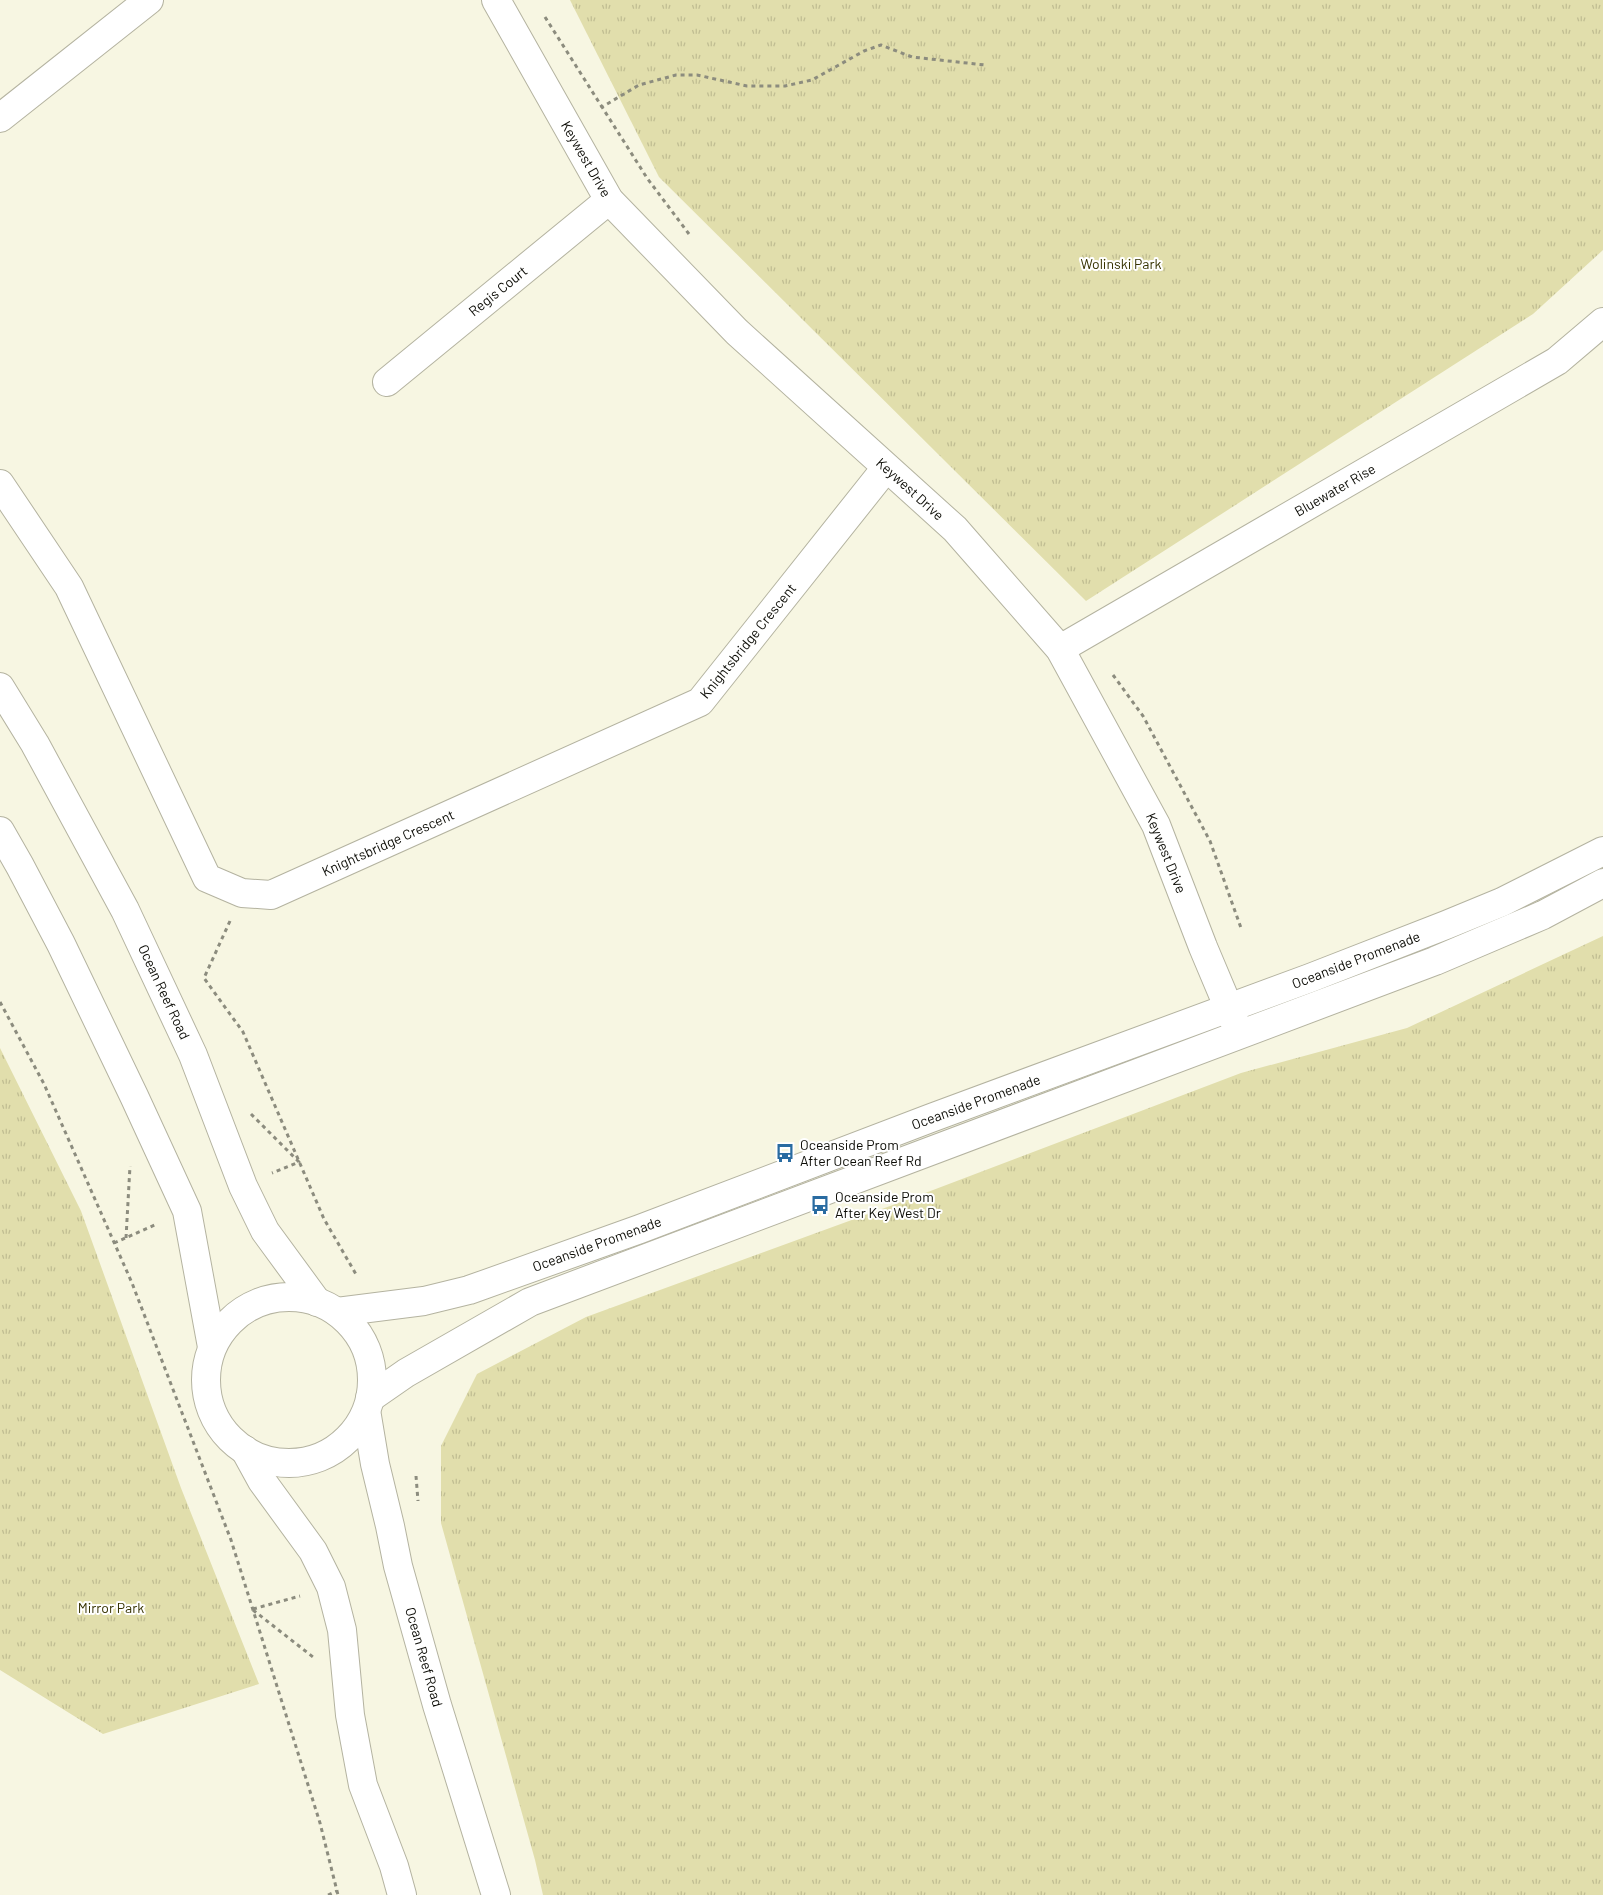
<svg xmlns="http://www.w3.org/2000/svg" width="1603" height="1895" viewBox="0 0 1603 1895" font-family="Barlow,sans-serif">
<style>
.grass{fill:url(#grass-tufts)}
.lines{fill:none;stroke-linecap:round;stroke-linejoin:round}
.minor-casing{stroke:#b4b3a0;stroke-width:30}
.major-casing{stroke:#b4b3a0;stroke-width:30}
.path{stroke:#8c8c7e;stroke-width:3;stroke-dasharray:4 4;stroke-linecap:butt}
.minor{stroke:#fff;stroke-width:28}
.major{stroke:#fff;stroke-width:28}
.labels{text-anchor:middle;stroke-width:4;stroke-linejoin:round;paint-order:stroke}
.street-label{font-size:14px;fill:#0c0c06;stroke:#fff}
.park-label{font-size:14px;fill:#363200;stroke:#fff}
.poi-label{font-size:14px;fill:#0c0c06;stroke:#fff;text-anchor:start}
</style>
<defs>
<pattern id="grass-tufts" width="24" height="20" patternUnits="userSpaceOnUse" patternTransform="scale(1.25)"><rect width="24" height="20" fill="#e1deac"/><path d="M3 7l-1-3M5 7V3M7 7l1-3M15 17l-1-3M17 17v-4M19 17l1-3" fill="none" stroke="#c0bd92"/></pattern>
</defs>
<rect width="100%" height="100%" fill="#f7f6e2"/>
<!-- grass -->
<g class="grass">
<path d="M 570,0 L 1603,0 L 1603,250 L 1533,314 L 1086,601 L 659,177 Z"/>
<path d="M 1603,936 L 1603,1895 L 543,1895 L 535,1860 L 441,1523 L 441,1446 L 477,1374 L 586,1317 L 912,1198 L 1241,1073 L 1407,1028 Z"/>
<path d="M 0,1048 L 81,1211 L 181,1488 L 259,1684 L 103,1734 L 0,1670 Z"/>
</g>
<g class="lines">
<!-- minor casing -->
<g class="minor-casing">
<g id="minor">
<path d="M 496,0 L 609,200 L 737,332 L 955,529 L 1060,649 L 1156,825 L 1203,947 L 1238,1030"/>
<path d="M 0,118 L 149,0"/>
<path d="M 387,382 L 609,200"/>
<path d="M 0,484 L 69,587 L 207,878 L 242,893 L 271,895 L 700,702 L 886,468"/>
<path d="M 1060,649 L 1557,361 L 1603,322"/>
</g>
</g>
<!-- major casing -->
<g class="major-casing">
<g id="major">
<path d="M 0,687 L 35,744 L 125,910 L 193,1055 L 243,1186 L 265,1231 L 317,1302"/>
<path d="M 0,831 L 20,866 L 61,944 L 134,1096 L 187,1211 L 212,1347"/>
<circle cx="289" cy="1380" r="83"/>
<path d="M 337,1312 L 424,1301 L 469,1290 L 640,1229 L 931,1118 L 1310,978 L 1446,925 L 1502,902 L 1603,851"/>
<path d="M 370,1398 L 406,1373 L 530,1302 L 1435,961 L 1543,915 L 1603,883"/>
<path d="M 367,1416 L 375,1464 L 390,1526 L 398,1566 L 437,1705 L 496,1895"/>
<path d="M 245,1450 L 262,1481 L 313,1551 L 331,1587 L 342,1630 L 350,1715 L 363,1785 L 394,1866 L 402,1895"/>
</g>
</g>
<!-- path -->
<g class="path">
<path d="M 545,17 L 602,107"/>
<path d="M 689,234 L 647,178 L 602,107 L 639,85 L 676,75 L 697,75 L 747,86 L 785,86 L 812,80 L 864,51 L 881,45 L 912,57 L 985,65"/>
<path d="M 1113,675 L 1143,716 L 1210,841 L 1241,928"/>
<path d="M 230,921 L 204,978 L 243,1032 L 324,1219 L 357,1276"/>
<path d="M 0,1002 L 44,1084 L 132,1283 L 231,1540 L 320,1823 L 338,1895"/>
<path d="M 251,1114 L 299,1162 L 272,1173"/>
<path d="M 126,1238 L 130,1166"/>
<path d="M 114,1243 L 157,1224"/>
<path d="M 416,1476 L 418,1501"/>
<path d="M 253,1609 L 300,1596"/>
<path d="M 253,1610 L 313,1657"/>
<path d="M 328,1895 L 337,1891"/>
</g>
<!-- minor -->
<use href="#minor" class="minor"/>
<!-- major -->
<use href="#major" class="major"/>
</g>
<!-- icons -->
<defs>
<g id="bus-bare" transform="scale(1.5)"><path d="M-5-6H5V4H4V6H2V4H-2V6H-4V4H-5ZM-3.5-4V0h7V-4ZM-3.5 1.2v1.5H-2V1.2ZM2 1.2v1.5H3.5V1.2Z" fill="#296ba1" stroke="#fff" stroke-width="2.5" paint-order="stroke"/></g>
</defs>
<g fill-rule="evenodd">
<use href="#bus-bare" x="785" y="1153"/>
<use href="#bus-bare" x="820" y="1205"/>
</g>
<g class="labels">
<!-- street labels -->
<g class="street-label">
<text transform="translate(586 159) rotate(60)" y="5">Keywest Drive</text>
<text transform="translate(498 291) rotate(-39)" y="5">Regis Court</text>
<text transform="translate(910 489) rotate(42)" y="5">Keywest Drive</text>
<text transform="translate(1335 490) rotate(-30)" y="5">Bluewater Rise</text>
<text transform="translate(748 641) rotate(-51)" y="5">Knightsbridge Crescent</text>
<text transform="translate(388 843) rotate(-24)" y="5">Knightsbridge Crescent</text>
<text transform="translate(1166 853) rotate(68)" y="5">Keywest Drive</text>
<text transform="translate(1356 960) rotate(-21)" y="5">Oceanside Promenade</text>
<text transform="translate(164 992) rotate(65)" y="5">Ocean Reef Road</text>
<text transform="translate(976 1102) rotate(-20)" y="5">Oceanside Promenade</text>
<text transform="translate(597 1244) rotate(-20)" y="5">Oceanside Promenade</text>
<text transform="translate(424 1657) rotate(74)" y="5">Ocean Reef Road</text>
</g>
<!-- park labels -->
<g class="park-label">
<text x="1121" y="269">Wolinski Park</text>
<text x="111" y="1613">Mirror Park</text>
</g>
<!-- poi labels -->
<g class="poi-label">
<text x="800" y="1150">Oceanside Prom<tspan x="800" dy="16">After Ocean Reef Rd</tspan></text>
<text x="835" y="1202">Oceanside Prom<tspan x="835" dy="16">After Key West Dr</tspan></text>
</g>
</g>
</svg>
